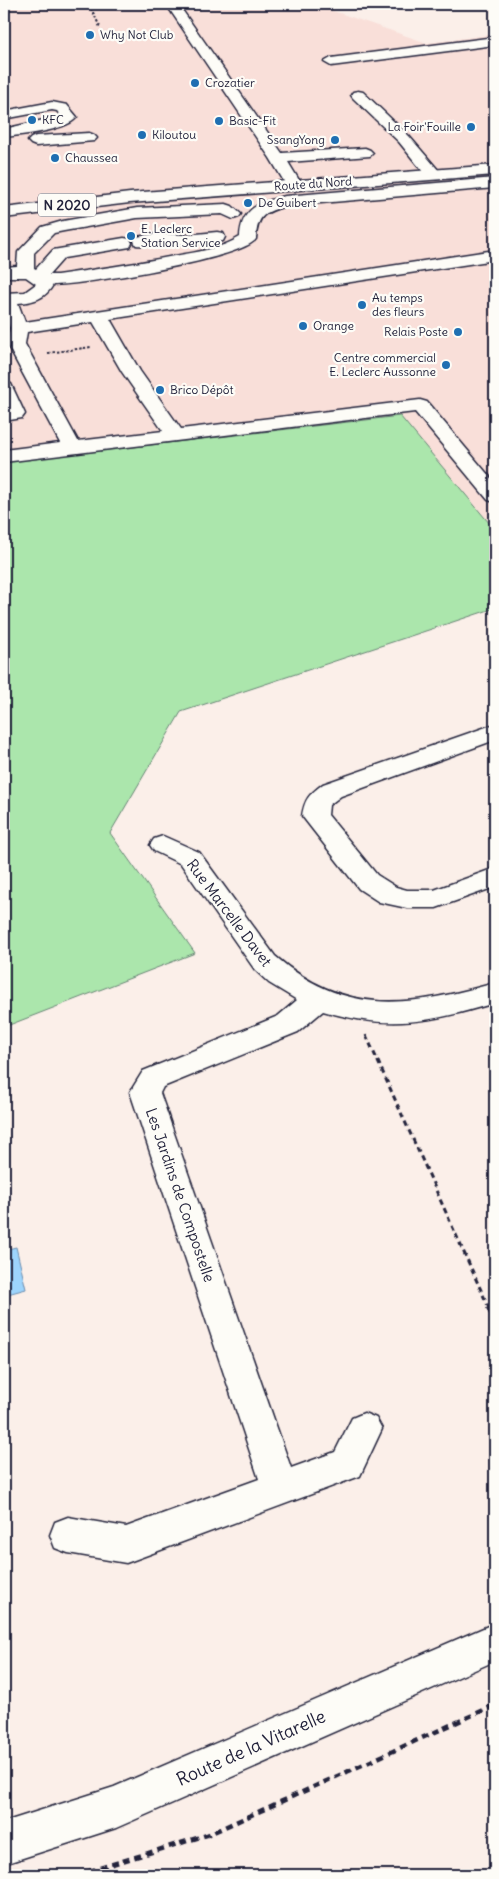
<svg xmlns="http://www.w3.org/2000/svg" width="499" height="1879" viewBox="0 0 499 1879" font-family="Delius,sans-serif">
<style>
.built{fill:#f9dfd9}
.green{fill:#abe6ac;stroke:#668474}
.water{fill:#9dd4fc;stroke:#6c8daf}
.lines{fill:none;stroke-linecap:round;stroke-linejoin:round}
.minor-casing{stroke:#22223b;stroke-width:3}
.major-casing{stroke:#22223b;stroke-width:3}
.path-far2{stroke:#22223b;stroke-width:2;stroke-dasharray:2.5 2;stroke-linecap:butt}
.path-far1{stroke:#22223b;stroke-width:3;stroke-dasharray:5.5 4;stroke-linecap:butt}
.path{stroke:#22223b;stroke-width:4.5;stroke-dasharray:7 5;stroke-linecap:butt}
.minor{fill:#fdfcf7;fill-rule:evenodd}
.major{fill:#fdfcf7;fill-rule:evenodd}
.poi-dot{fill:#1f6fb2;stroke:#fdfcf7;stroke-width:2}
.labels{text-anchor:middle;stroke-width:4.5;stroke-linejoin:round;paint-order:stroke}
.far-poi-label{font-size:12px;fill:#22223b;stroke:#fdfcf7;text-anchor:start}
.far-street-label{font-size:12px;fill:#22223b;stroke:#fdfcf7}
.shield{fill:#fdfcf7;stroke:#646373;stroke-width:1}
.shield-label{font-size:14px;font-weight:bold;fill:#22223b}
.street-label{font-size:15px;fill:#22223b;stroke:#fdfcf7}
.near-street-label{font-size:18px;fill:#22223b;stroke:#fdfcf7}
</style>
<rect width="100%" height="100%" fill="#fbefe9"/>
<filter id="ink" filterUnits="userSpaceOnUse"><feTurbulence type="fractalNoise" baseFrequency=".02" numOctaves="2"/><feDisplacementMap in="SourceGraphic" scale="10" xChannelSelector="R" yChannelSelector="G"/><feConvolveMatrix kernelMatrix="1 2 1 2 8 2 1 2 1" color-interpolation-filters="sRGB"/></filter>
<g filter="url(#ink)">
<!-- built -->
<path class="built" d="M 4,4 L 313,4 L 427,43 L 495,34 L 495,530 L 400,416 L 4,462 Z"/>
<!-- green -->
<path class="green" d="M 400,416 L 495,530 L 495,608 L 181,712 L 110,833 L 195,953 L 4,1027 L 4,462 Z"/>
<!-- water -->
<path class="water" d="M 16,1247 L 26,1289 L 4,1295 L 4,1250 Z"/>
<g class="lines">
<!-- minor casing -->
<g class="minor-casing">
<g id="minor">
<path d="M 166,4 L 178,4 L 282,153 L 365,148 L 370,150 L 373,153 L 370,156 L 288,162 L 302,185 L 300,188 L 288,188 L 270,158 Z"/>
<path d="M 495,37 L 495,45 L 331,66 L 324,62 L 331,58 Z"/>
<path d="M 358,91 L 363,92 L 409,136 L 440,172 L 442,175 L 440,178 L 428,178 L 399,142 L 353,98 L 351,95 L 353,92 Z"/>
<path d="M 52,102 L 67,105 L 77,117 C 67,131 21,135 4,137 L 4,129 L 61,116 L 57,111 L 52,110 L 4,119 L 4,111 Z"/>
<path d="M 89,133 L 94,135 L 97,138 L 94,141 L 36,146 L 31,144 L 28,141 L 31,138 L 36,136 Z"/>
<path d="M 495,178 L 495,188 L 286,206 C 265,212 257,215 256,239 C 242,259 82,285 53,285 C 45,299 33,302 18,303 L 25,322 L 495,250 L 495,260 L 110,319 L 140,371 L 181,429 L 420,400 L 427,402 L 495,483 L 495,502 L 488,500 L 415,412 L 4,462 L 4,450 L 60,443 L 7,344 L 10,328 L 4,312 L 4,293 L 25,292 L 36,284 L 26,277 L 4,277 L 4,267 L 17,266 L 18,252 L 42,227 L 63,221 L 137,208 L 226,204 L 232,206 L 241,214 L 239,217 L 233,219 L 222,214 L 137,218 L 64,231 L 54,233 L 34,253 L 34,268 L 36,269 L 53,250 L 124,238 L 130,239 L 132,243 L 130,247 L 64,258 L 49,275 L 57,275 C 96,269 135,264 174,256 C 196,252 221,249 240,237 C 241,208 260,202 285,196 ZM 93,322 L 122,372 L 163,431 L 78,441 L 25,344 L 27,332 Z"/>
<path d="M 217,232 L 223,233 L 225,237 L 223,241 C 200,246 178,243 156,244 C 149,244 143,246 136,245 L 134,241 L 136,237 L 156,234 L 186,235 Z"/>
<path d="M 4,382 L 11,384 L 25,414 L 22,418 L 4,421 Z"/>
<path d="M 495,724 L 495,740 L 341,796 L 329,805 L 328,815 L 377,875 L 396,887 L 407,890 L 434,890 L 495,868 L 495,887 L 436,908 L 407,908 L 379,902 L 359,889 L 302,816 C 305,798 309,795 323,784 Z"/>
<path d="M 163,836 L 199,852 L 275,956 C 346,1018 411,1006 495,983 L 495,1003 C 430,1022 390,1031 323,1011 L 298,1032 L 163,1087 L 160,1093 L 291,1468 L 335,1452 L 352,1418 L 364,1413 L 376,1418 L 382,1429 L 360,1476 L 126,1563 L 68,1553 L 55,1548 L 50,1535 L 55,1522 L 68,1517 L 126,1527 L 259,1479 L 130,1092 L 143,1071 L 278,1016 L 297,1000 L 269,983 L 255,970 L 181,864 L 154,851 L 150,845 L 154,839 Z"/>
<path d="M 495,1623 L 495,1661 L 116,1828 L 4,1864 L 4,1822 L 114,1787 Z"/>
</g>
</g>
<!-- major casing -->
<g class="major-casing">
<path id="major" d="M 495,165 L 495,175 L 130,203 L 4,218 L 4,208 L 130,193 Z"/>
</g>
<!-- path-far2 -->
<g class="path-far2">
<path d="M 89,4 L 100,27"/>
<path d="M 48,353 L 91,347"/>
</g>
<!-- path-far1 -->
<path class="path-far1" d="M 366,1035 L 489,1308"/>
<!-- path -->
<g class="path">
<path d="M 488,1307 L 495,1322"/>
<path d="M 77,1875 L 207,1835 L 495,1705"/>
</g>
<!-- minor -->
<use href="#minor" class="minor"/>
<!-- major -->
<use href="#major" class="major"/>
</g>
</g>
<!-- markers -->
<g class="poi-dot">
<circle cx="90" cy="35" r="5"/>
<circle cx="195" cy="83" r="5"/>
<circle cx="32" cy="120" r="5"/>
<circle cx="219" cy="121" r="5"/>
<circle cx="471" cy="127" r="5"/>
<circle cx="142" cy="135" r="5"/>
<circle cx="335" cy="140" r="5"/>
<circle cx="55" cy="158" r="5"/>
<circle cx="248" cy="203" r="5"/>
<circle cx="131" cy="236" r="5"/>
<circle cx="362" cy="305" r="5"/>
<circle cx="303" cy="326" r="5"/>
<circle cx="458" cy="332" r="5"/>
<circle cx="446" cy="365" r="5"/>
<circle cx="160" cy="390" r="5"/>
</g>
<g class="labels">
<!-- far-poi labels -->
<g class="far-poi-label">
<text x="100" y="39">Why Not Club</text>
<text x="205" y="87">Crozatier</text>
<text x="42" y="124">KFC</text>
<text x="229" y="125">Basic-Fit</text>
<text x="461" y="131" text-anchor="end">La Foir'Fouille</text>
<text x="152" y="139">Kiloutou</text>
<text x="325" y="144" text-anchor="end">SsangYong</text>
<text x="65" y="162">Chaussea</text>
<text x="258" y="207">De Guibert</text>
<text x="141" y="233">E. Leclerc<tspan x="141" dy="14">Station Service</tspan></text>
<text x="372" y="302">Au temps<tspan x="372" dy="14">des fleurs</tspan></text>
<text x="313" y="330">Orange</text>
<text x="448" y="336" text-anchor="end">Relais Poste</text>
<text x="436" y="362" text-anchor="end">Centre commercial<tspan x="436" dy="14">E. Leclerc Aussonne</tspan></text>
<text x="170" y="394">Brico Dépôt</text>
</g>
<!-- far-street labels -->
<g class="far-street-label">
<text transform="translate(313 184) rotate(-4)" y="4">Route du Nord</text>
</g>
<!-- shield labels -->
<rect class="shield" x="38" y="193.5" width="58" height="23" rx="4"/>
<g class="shield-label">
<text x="67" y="210">N 2020</text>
</g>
<!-- street labels -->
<g class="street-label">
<text transform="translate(229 913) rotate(53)" y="5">Rue Marcelle Davet</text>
<text transform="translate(180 1195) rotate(71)" y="5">Les Jardins de Compostelle</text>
</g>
<!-- near-street labels -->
<g class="near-street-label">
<text transform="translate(251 1748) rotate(-24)" y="6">Route de la Vitarelle</text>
</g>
</g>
<!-- margin -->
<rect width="499" height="1879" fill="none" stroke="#fdfcf7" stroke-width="20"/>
<rect x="10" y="10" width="479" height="1859" fill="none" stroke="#22223b" stroke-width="2" filter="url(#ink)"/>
</svg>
